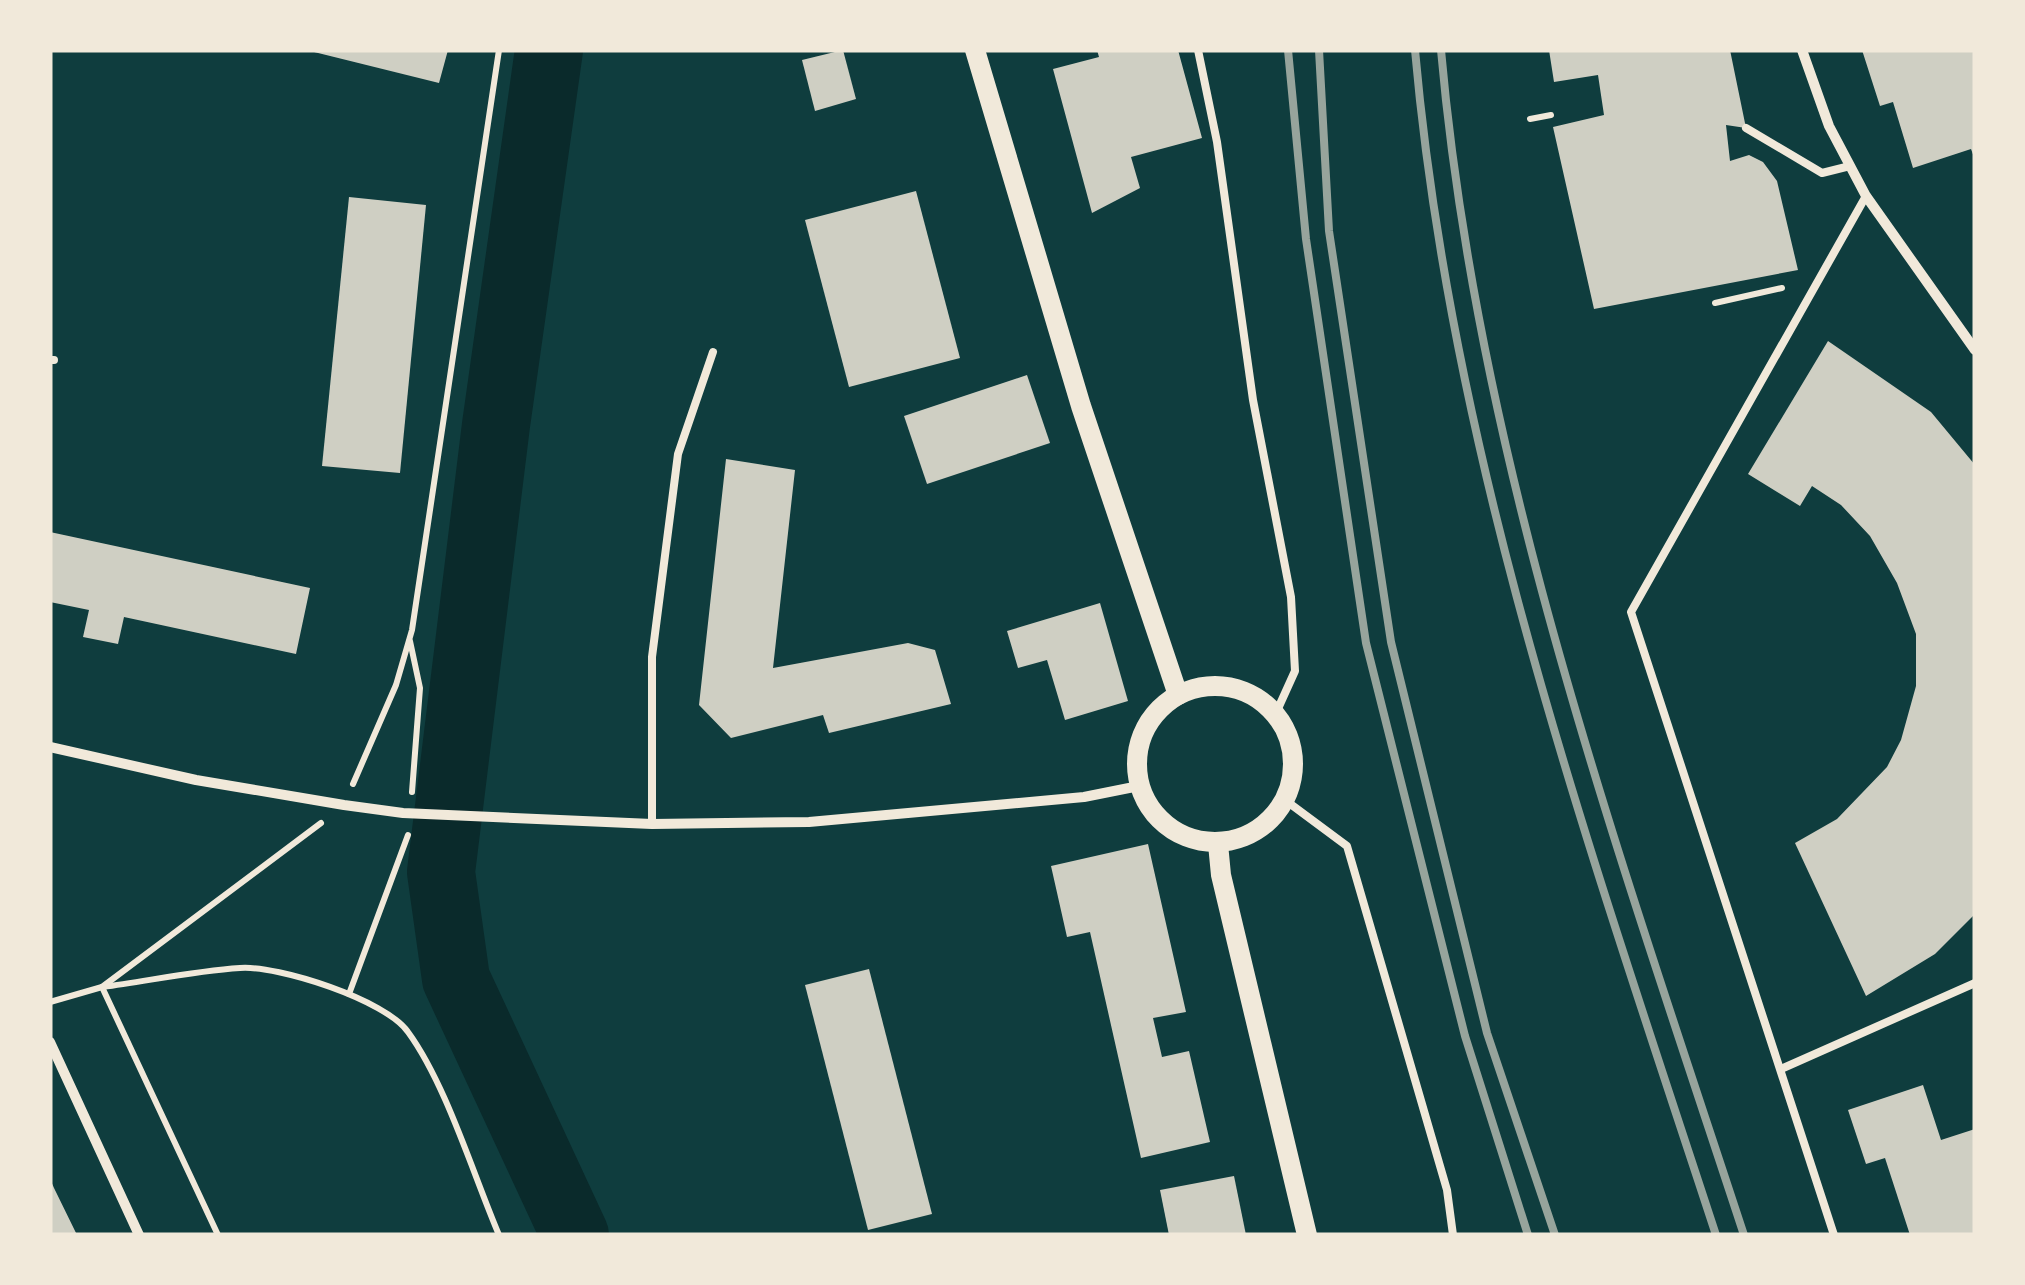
<svg xmlns="http://www.w3.org/2000/svg" width="2025" height="1285" viewBox="0 0 2025 1285" font-family="Arial,sans-serif">
<style>
.lines{fill:none;stroke-linecap:round;stroke-linejoin:round}
.river{stroke:#0a2a2b;stroke-width:68}
.building{fill:#cfcfc3}
.path{stroke:#f1e9da;stroke-width:6}
.service{stroke:#f1e9da;stroke-width:8}
.minor{stroke:#f1e9da;stroke-width:10}
.secondary{stroke:#f1e9da;stroke-width:20}
.rail{stroke:#97a49c;stroke-width:8}
</style>
<rect width="100%" height="100%" fill="#0f3d3e"/>
<g class="lines">
<!-- river -->
<path class="river" d="M 549,50 L 496,425 L 441,872 L 456,979 L 575,1235"/>
</g>
<!-- building -->
<g class="building">
<path d="M 306,50 L 448,50 L 439,83 Z"/>
<path d="M 843,50 L 856,99 L 815,111 L 802,60 Z"/>
<path d="M 1097,50 L 1178,50 L 1202,138 L 1131,157 L 1140,188 L 1092,213 L 1053,69 L 1099,57 Z"/>
<path d="M 1549,50 L 1730,50 L 1746,128 L 1726,125 L 1730,161 L 1749,155 L 1763,162 L 1777,181 L 1798,270 L 1594,309 L 1553,127 L 1604,115 L 1598,75 L 1554,82 Z"/>
<path d="M 1862,50 L 1975,50 L 1975,160 L 1971,149 L 1913,168 L 1893,102 L 1880,106 Z"/>
<path d="M 916,191 L 960,358 L 849,387 L 805,220 Z"/>
<path d="M 349,197 L 426,205 L 400,473 L 322,466 Z"/>
<path d="M 1828,341 L 1931,412 L 1975,465 L 1975,914 L 1935,954 L 1866,996 L 1795,843 L 1837,819 L 1887,767 L 1901,740 L 1916,686 L 1916,634 L 1897,583 L 1870,536 L 1841,505 L 1812,486 L 1800,506 L 1748,474 Z"/>
<path d="M 1027,375 L 1050,443 L 927,484 L 904,416 Z"/>
<path d="M 726,459 L 795,470 L 773,668 L 908,643 L 935,650 L 951,704 L 829,733 L 823,715 L 731,738 L 699,705 Z"/>
<path d="M 50,532 L 310,588 L 296,654 L 124,617 L 118,644 L 83,637 L 89,610 L 50,602 Z"/>
<path d="M 1100,603 L 1128,701 L 1065,720 L 1047,660 L 1018,668 L 1007,631 Z"/>
<path d="M 1148,844 L 1186,1012 L 1153,1018 L 1162,1057 L 1189,1051 L 1210,1142 L 1141,1158 L 1090,932 L 1067,937 L 1051,866 Z"/>
<path d="M 869,969 L 932,1214 L 868,1230 L 805,985 Z"/>
<path d="M 1923,1085 L 1941,1140 L 1975,1129 L 1975,1235 L 1910,1235 L 1885,1158 L 1866,1164 L 1848,1110 Z"/>
<path d="M 1234,1176 L 1246,1235 L 1169,1235 L 1160,1190 Z"/>
<path d="M 50,1179 L 54,1188 L 77,1235 L 50,1235 Z"/>
</g>
<g class="lines">
<!-- path -->
<g class="path">
<path d="M 1530,119 L 1551,115"/>
<path d="M 1715,303 L 1782,288"/>
<path d="M 410,641 L 420,688 L 412,792"/>
<path d="M 353,784 L 396,685 L 412,630 L 499,50"/>
<path d="M 102,987 L 321,823"/>
<path d="M 103,987 C 148,981 194,971 240,968 C 278,965 386,1000 408,1032 C 446,1084 473,1174 499,1235"/>
<path d="M 349,994 L 408,835"/>
<path d="M 50,1002 L 102,987 L 218,1235"/>
</g>
<!-- service -->
<g class="service">
<path d="M 1198,50 L 1217,142 L 1253,400 L 1291,597 L 1295,671 L 1276,713"/>
<path d="M 1746,128 L 1822,173 L 1850,166"/>
<path d="M 50,360 L 54,360"/>
<path d="M 1285,800 L 1347,846 L 1447,1190 L 1453,1235"/>
<path d="M 652,824 L 652,657 L 678,454 L 713,352"/>
<path d="M 1781,1069 L 1975,983"/>
<path d="M 1834,1235 L 1631,612 L 1866,196"/>
</g>
<!-- minor -->
<g class="minor">
<path d="M 1802,50 L 1829,126 L 1866,196 L 1975,350"/>
<path d="M 50,747 L 196,780 L 344,805 L 403,813 L 652,824 L 809,822 L 1084,797 L 1139,786"/>
<path d="M 50,1042 L 139,1235"/>
</g>
<!-- secondary -->
<g class="secondary">
<path d="M 975,50 L 1081,406 L 1178,695"/>
<circle cx="1215" cy="764" r="78"/>
<path d="M 1218,844 L 1221,875 L 1307,1235"/>
</g>
<!-- rail -->
<g class="rail">
<path d="M 1288,50 L 1306,239 L 1366,643 L 1465,1036 L 1528,1235"/>
<path d="M 1319,50 L 1329,231 L 1391,642 L 1487,1033 L 1555,1235"/>
<path d="M 1415,50 C 1451,459 1589,847 1716,1235"/>
<path d="M 1441,50 C 1477,459 1617,848 1744,1235"/>
</g>
</g>
<!-- border -->
<rect width="2025" height="1285" fill="none" stroke="#f1e9da" stroke-width="105"/>
</svg>
